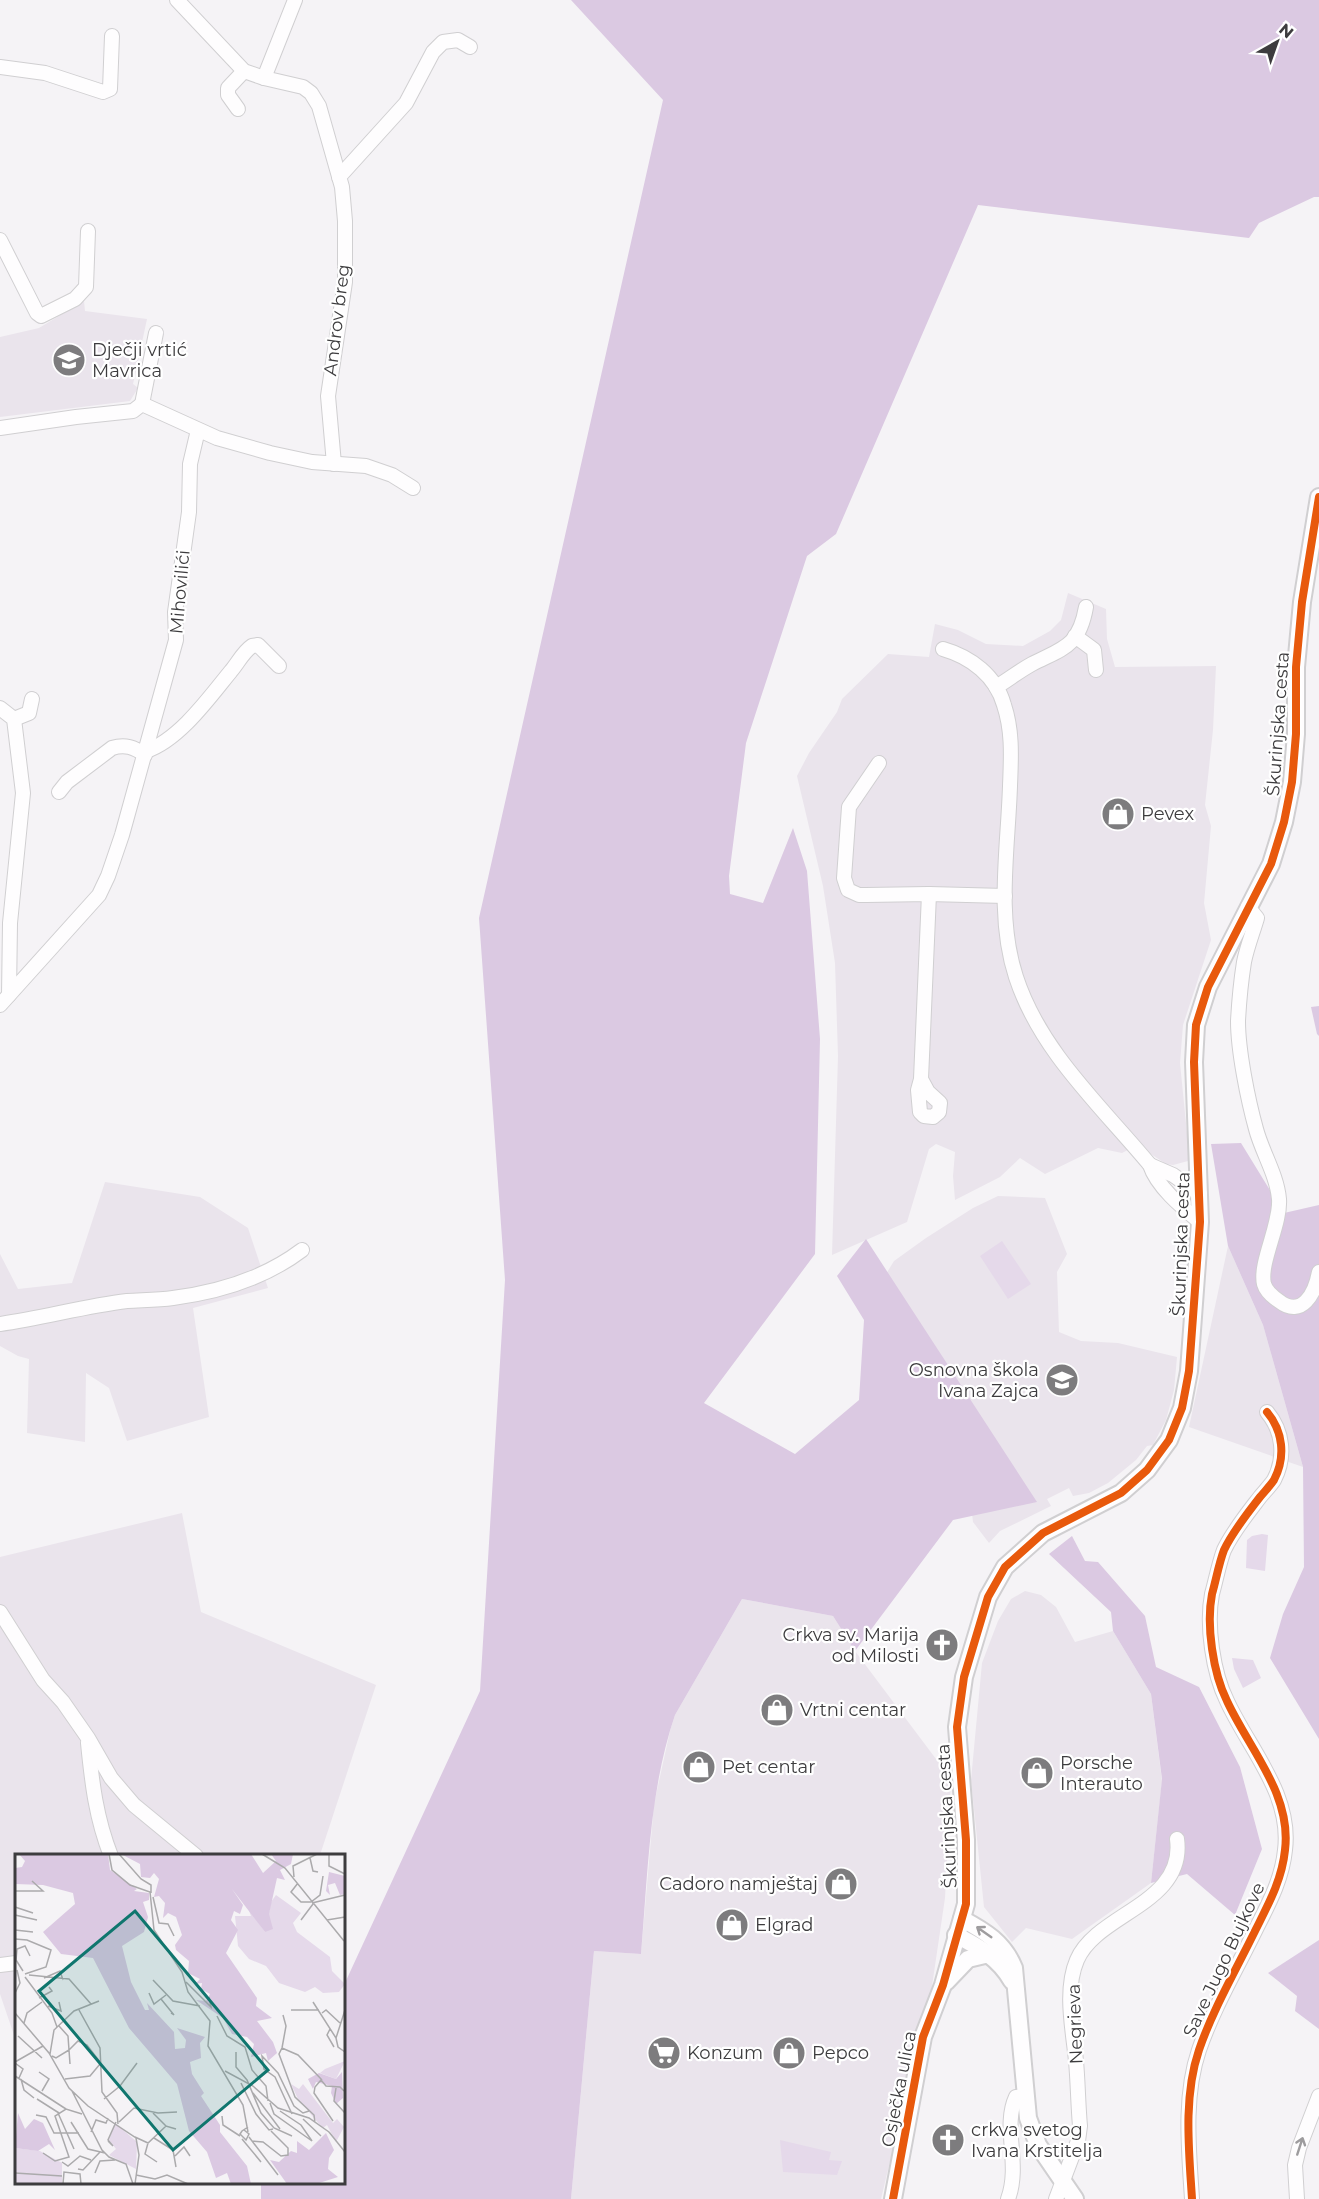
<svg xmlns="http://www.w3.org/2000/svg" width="1319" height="2199" viewBox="0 0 1319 2199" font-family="Montserrat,sans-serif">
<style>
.built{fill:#eae4ec}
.green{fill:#e5d9ea}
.forest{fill:#dbc9e2}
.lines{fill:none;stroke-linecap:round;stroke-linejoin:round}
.minor-casing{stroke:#d0cfd1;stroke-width:16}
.tertiary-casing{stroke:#d0cfd1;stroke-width:20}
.minor{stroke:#fefdfe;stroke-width:14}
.tertiary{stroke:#fefdfe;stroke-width:16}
.cycleway-casing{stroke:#fff;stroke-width:11}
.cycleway{stroke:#e8590c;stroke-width:8}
.oneway{stroke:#9e9c9e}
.labels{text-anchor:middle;stroke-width:4.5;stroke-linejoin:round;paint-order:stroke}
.street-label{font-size:18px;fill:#3d3c3e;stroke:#fff}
.poi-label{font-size:18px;fill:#3d3c3e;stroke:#fff;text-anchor:start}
.inset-road{fill:none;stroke:#abaaac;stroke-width:1.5}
.view{fill:#0f766e;fill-opacity:0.15;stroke:#0f766e;stroke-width:3}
.inset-edge{fill:none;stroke:#3d3c3e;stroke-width:3}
</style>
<rect width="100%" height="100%" fill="#f5f3f6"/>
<!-- built -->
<g class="built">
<path d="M 84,301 L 85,311 L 147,319 L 133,384 L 138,388 L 130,401 L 0,417 L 0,337 L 39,328 Z"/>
<path d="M 1068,593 L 1106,609 L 1107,639 L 1115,667 L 1216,666 L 1213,730 L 1205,805 L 1211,826 L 1204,903 L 1211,940 L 1183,1025 L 1180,1063 L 1188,1143 L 1191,1156 L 1188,1161 L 1173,1165 L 1166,1164 L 1151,1154 L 1141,1143 L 1122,1153 L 1098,1148 L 1045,1174 L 1020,1158 L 1000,1177 L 955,1200 L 953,1176 L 955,1152 L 936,1144 L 929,1149 L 907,1222 L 832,1255 L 838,1056 L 835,963 L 823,886 L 797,776 L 809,753 L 837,712 L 842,699 L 888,654 L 929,657 L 935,624 L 958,630 L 986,644 L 1023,646 L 1050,631 L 1061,620 Z"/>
<path d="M 105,1182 L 200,1197 L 248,1228 L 268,1288 L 193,1308 L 209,1417 L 127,1441 L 109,1388 L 86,1373 L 85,1442 L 27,1433 L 29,1359 L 18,1356 L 0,1346 L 0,1254 L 18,1289 L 72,1283 Z"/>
<path d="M 998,1196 L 1045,1198 L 1067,1254 L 1057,1272 L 1059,1332 L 1081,1341 L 1118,1343 L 1177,1357 L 1174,1390 L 1166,1420 L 1153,1445 L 1147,1446 L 1136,1460 L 1108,1483 L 1089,1493 L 1073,1496 L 1069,1488 L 1047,1499 L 1051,1506 L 1000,1531 L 989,1543 L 973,1522 L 971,1505 L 883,1279 L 894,1261 L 926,1238 L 973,1208 Z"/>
<path d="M 1228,1246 L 1263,1325 L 1303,1467 L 1189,1427 Z"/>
<path d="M 182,1513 L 201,1612 L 376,1685 L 320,1855 L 16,1856 L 16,2041 L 0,1994 L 0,1557 Z"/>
<path d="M 1025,1591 L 1041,1595 L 1056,1607 L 1075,1642 L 1113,1631 L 1151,1694 L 1162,1781 L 1151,1883 L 1072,1939 L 1026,1928 L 1012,1942 L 984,1907 L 971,1780 L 982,1663 L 998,1621 L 1011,1599 Z"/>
<path d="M 742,1599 L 833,1616 L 855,1651 L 951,1779 L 945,1898 L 932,1986 L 881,2199 L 571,2199 L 594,1951 L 641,1954 L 654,1804 L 670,1731 L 675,1715 Z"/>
</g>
<!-- green -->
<g class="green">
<path d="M 1002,1241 L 1031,1284 L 1008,1299 L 980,1256 Z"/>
<path d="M 1262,1534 L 1268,1535 L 1265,1571 L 1246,1568 L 1247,1540 L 1252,1536 Z"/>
<path d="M 1232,1658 L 1253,1660 L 1261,1678 L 1243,1688 L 1234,1669 Z"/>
<path d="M 780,2140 L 831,2152 L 829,2160 L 842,2161 L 837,2175 L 783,2172 Z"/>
</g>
<!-- forest -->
<g class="forest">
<path d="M 571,0 L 1319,0 L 1319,197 L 1314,197 L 1259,223 L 1249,238 L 978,205 L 836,534 L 807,556 L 746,743 L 729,876 L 730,894 L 763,903 L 793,828 L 807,871 L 820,1039 L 815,1254 L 704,1403 L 795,1454 L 859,1400 L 864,1320 L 837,1276 L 866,1239 L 1037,1502 L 953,1520 L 855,1651 L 833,1616 L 742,1599 L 675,1715 C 649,1791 648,1874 641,1954 L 594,1951 L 571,2199 L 261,2199 L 261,2183 L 344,2182 L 344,1985 L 480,1691 L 505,1280 L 479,918 L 663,100 Z"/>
<path d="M 1319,1006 L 1319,1036 L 1317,1034 L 1311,1007 Z"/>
<path d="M 1241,1143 L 1284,1213 L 1319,1205 L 1319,1739 L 1270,1658 L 1283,1614 L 1304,1567 L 1303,1467 L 1263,1325 L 1228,1246 L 1211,1144 Z"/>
<path d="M 1072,1536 L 1085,1561 L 1098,1562 L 1145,1616 L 1156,1667 L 1199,1687 L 1240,1767 L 1262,1849 L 1235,1915 L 1187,1874 L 1151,1883 L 1162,1779 L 1151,1694 L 1113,1631 L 1111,1612 L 1049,1554 Z"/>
<path d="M 1319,1940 L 1319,2029 L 1295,2011 L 1297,1996 L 1268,1973 Z"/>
</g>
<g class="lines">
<!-- minor casing -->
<g class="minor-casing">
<g id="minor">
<path d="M 177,0 L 244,71 L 264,78 L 303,87 L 311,93 L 319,106 L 342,187 L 345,221 L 345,282 L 328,396 L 334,464"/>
<path d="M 0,67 L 45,73 L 103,92 L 110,89 L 112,36"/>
<path d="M 264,78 L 295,0"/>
<path d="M 238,109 L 228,95 L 228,88 L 244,71"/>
<path d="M 339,177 L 406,103 L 433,52 L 443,42 L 458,40 L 470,47"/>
<path d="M 0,240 L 37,313 L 41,316 L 75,299 L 86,287 L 88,231"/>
<path d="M 142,404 L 156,333"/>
<path d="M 0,428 L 76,417 L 133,411 L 142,404 L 217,438 L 270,453 L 312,462 L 366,466 L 392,475 L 413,488"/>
<path d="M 1075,636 L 1094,650 L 1096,670"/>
<path d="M 943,649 C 971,657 996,676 1004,705 C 1013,732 1011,759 1010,786 C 1008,849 996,916 1016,977 C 1040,1051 1101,1106 1150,1165 C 1157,1187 1183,1208 1200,1222"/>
<path d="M 996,687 C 1008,680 1019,671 1032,664 C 1063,648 1079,647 1086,607"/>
<path d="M 0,708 L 14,719 L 23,793 L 10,923 L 9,995"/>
<path d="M 14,719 L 29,713 L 32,699"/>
<path d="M 146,751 C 179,740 209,698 231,671 C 238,663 243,652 252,646 L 258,645 L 279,666"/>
<path d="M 879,763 L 849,807 L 844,878 L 848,890 L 859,895 L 866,895 L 929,894 L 1005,896"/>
<path d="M 59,792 L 67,782 L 112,748 C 125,744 134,747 145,755"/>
<path d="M 1248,907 L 1257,918 C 1253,932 1247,947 1244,962 C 1241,981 1239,1002 1238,1021 C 1238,1051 1248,1100 1256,1129 C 1262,1152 1277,1175 1279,1199 C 1281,1224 1259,1263 1264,1284 C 1266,1291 1273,1297 1279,1301 C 1302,1319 1315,1293 1319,1272"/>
<path d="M 0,1005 L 99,895 L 108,876 L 122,835 L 176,640 L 175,612 L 189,512 L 190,464 L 198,430"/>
<path d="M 921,1079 L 928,1092 L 940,1103 L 939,1112 L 933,1117 L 924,1116 L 920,1112 L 918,1090 L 921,1079 L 929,894"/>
<path d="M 1150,1165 L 1173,1175 L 1200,1194"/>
<path d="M 0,1324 C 43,1318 85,1306 127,1301 C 143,1300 158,1300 173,1298 C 219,1292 265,1278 302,1250"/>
<path d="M 0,1612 L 43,1680 L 63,1702 L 88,1738 L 111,1778 L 134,1805 L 196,1856"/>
<path d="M 88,1743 C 92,1783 96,1818 111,1856"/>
<path d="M 0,1965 L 16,1963"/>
<path d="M 1008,2199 C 1021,2164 1002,2127 1016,2097 L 1024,2096"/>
<path d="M 1056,2199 L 1078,2141 L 1080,2126 C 1078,2104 1078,2083 1076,2061 C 1073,2030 1064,1990 1077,1960 C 1097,1913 1186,1904 1177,1839"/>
<path d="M 1192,2199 C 1189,2151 1183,2097 1199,2050 C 1213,2009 1236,1970 1255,1931 C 1268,1905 1282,1880 1285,1850 C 1292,1794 1249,1749 1227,1701 C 1213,1673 1206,1625 1212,1594 C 1216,1580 1219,1563 1224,1550 C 1233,1531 1247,1514 1260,1497 C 1264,1492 1270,1486 1274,1480 C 1286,1457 1283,1431 1267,1412"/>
<path d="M 1297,2199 L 1295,2165 L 1299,2148 L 1319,2096"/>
</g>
</g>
<!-- tertiary casing -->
<g class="tertiary-casing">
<g id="tertiary">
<path d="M 962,1919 C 985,1931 1004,1943 1014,1968 L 1028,2118 L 1038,2145 L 1075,2199"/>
<path d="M 956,1935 C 979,1947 999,1958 1012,1981"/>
<path d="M 946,1982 L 968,1959 L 989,1954"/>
<path d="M 893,2199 L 923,2037 L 943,1985 L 966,1904 L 966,1840 L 957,1727 L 964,1677 L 988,1597 L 1005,1567 L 1043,1533 L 1121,1493 L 1147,1470 L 1169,1440 L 1182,1408 L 1189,1371 L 1200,1222 L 1194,1062 L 1196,1025 L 1208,987 L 1271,864 L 1284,822 L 1292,782 L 1296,734 L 1296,667 L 1302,602 L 1319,497"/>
</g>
</g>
<!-- minor -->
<use href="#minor" class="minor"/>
<!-- tertiary -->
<use href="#tertiary" class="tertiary"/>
<!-- cycleway casing -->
<g class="cycleway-casing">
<g id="cycleway">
<path d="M 893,2199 L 923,2037 L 943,1985 L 966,1904 L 966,1840 L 957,1727 L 964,1677 L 988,1597 L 1005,1567 L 1043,1533 L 1121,1493 L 1147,1470 L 1169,1440 L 1182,1408 L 1189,1371 L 1200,1222 L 1194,1062 L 1196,1025 L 1208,987 L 1271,864 L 1284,822 L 1292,782 L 1296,734 L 1296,667 L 1302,602 L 1319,497"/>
<path d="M 1192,2199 C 1189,2151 1183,2097 1199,2050 C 1213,2009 1236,1970 1255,1931 C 1268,1905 1282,1880 1285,1850 C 1292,1794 1249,1749 1227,1701 C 1213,1673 1206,1625 1212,1594 C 1216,1580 1219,1563 1224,1550 C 1233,1531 1247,1514 1260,1497 C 1264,1492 1270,1486 1274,1480 C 1286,1457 1283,1431 1267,1412"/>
</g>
</g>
<!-- cycleway -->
<use href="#cycleway" class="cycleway"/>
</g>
<!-- one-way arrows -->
<defs><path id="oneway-shaft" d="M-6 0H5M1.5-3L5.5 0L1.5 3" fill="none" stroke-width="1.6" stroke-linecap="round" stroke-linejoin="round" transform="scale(1.5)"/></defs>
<g class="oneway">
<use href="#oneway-shaft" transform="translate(984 1932) rotate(-145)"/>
<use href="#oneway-shaft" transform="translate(1300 2146) rotate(-72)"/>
</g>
<!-- icons -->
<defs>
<g id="school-disc" transform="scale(1.725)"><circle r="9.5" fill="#7d7c7e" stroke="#fff"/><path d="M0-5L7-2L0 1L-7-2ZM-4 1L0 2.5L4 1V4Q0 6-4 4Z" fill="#fff"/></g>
<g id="shop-disc" transform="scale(1.725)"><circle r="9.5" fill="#7d7c7e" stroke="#fff"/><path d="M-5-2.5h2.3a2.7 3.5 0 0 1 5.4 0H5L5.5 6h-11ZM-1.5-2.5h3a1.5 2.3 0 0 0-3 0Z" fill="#fff"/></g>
<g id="church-disc" transform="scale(1.725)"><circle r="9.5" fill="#7d7c7e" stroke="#fff"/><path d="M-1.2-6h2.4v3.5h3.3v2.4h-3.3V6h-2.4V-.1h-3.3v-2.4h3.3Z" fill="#fff"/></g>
<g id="supermarket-disc" transform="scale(1.725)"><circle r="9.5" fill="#7d7c7e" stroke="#fff"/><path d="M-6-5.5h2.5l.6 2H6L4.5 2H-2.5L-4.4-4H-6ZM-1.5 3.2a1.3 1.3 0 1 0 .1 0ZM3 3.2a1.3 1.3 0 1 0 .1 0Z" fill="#fff"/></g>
</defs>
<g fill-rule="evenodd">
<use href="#school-disc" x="69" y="360"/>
<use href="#shop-disc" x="1118" y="814"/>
<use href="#school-disc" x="1062" y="1380"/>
<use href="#church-disc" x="942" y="1645"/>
<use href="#shop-disc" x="777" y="1710"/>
<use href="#shop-disc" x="699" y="1767"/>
<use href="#shop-disc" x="1037" y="1773"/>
<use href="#shop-disc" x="841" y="1884"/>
<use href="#shop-disc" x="732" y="1925"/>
<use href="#supermarket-disc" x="664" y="2053"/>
<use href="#shop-disc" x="789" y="2053"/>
<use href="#church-disc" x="948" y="2140"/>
</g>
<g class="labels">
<!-- street labels -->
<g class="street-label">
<text transform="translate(337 320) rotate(-83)" y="6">Androv breg</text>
<text transform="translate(180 592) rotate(-85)" y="6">Mihovilići</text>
<text transform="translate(1278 724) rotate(-86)" y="6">Škurinjska cesta</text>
<text transform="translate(1181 1244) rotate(-88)" y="6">Škurinjska cesta</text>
<text transform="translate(947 1816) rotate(-93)" y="6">Škurinjska cesta</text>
<text transform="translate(1224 1960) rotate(-65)" y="6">Save Jugo Bujkove</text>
<text transform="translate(1075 2024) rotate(-92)" y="6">Negrieva</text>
<text transform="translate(899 2089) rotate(-79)" y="6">Osječka ulica</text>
</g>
<!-- poi labels -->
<g class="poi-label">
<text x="92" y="356">Dječji vrtić<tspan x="92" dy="21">Mavrica</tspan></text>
<text x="1141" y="820">Pevex</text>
<text x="1039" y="1376" text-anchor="end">Osnovna škola<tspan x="1039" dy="21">Ivana Zajca</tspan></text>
<text x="919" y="1641" text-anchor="end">Crkva sv. Marija<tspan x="919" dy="21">od Milosti</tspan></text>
<text x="800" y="1716">Vrtni centar</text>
<text x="1060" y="1769">Porsche<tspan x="1060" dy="21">Interauto</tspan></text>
<text x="722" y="1773">Pet centar</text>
<text x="818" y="1890" text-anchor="end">Cadoro namještaj</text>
<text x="755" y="1931">Elgrad</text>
<text x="687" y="2059">Konzum</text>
<text x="812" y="2059">Pepco</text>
<text x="971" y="2136">crkva svetog<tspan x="971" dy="21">Ivana Krstitelja</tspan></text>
</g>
</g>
<!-- overview -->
<g transform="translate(15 1854)">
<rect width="330" height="330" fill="#f5f3f6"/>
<path d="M 261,41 L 286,59 L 278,69 L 282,78 L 315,103 L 317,117 L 330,130 L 324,138 L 308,139 L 300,133 L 290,138 L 264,129 L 251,112 L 234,105 L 223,92 L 220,62 L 236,62 L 233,54 L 250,78 L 256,48 ZM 330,207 L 321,225 L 305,219 L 310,215 ZM 276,230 L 284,235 L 288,230 L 318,269 L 322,265 L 329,273 L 321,288 L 312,271 L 308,274 L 304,270 L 283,245 ZM 100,269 L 122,288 L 121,315 L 94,301 L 101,295 L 94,286 ZM 0,294 L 25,297 L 47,309 L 47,330 L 0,330 Z" fill="#e5d9ea"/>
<path d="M 4,0 L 93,0 L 95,16 L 122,35 L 119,37 L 134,39 L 134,46 L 128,48 L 133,63 L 129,78 L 107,92 L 116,128 L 130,156 L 134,156 L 132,149 L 159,178 L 160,195 L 170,194 L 171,186 L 162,174 L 190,183 L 185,189 L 186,204 L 175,208 L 177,220 L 189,239 L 186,242 L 205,271 L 205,278 L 232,312 L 236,330 L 216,330 L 212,319 L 201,324 L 192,298 L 174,277 L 162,230 L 114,174 L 78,104 L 46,100 L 28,78 L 60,50 L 58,39 L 28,31 L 0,30 L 0,14 L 7,13 L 10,7 ZM 106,0 L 236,0 L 248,19 L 261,7 L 256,0 L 278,0 L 276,10 L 265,16 L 270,26 L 262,24 L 254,60 L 258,75 L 250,78 L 217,35 L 228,51 L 225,60 L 219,57 L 216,66 L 223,76 L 211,99 L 242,144 L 241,152 L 257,164 L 242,167 L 258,188 L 262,199 L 253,207 L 251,199 L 236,203 L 239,190 L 232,183 L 217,180 L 208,164 L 181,146 L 191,147 L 195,140 L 186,135 L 187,129 L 180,130 L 185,125 L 173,119 L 174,107 L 161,96 L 160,91 L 167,81 L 161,63 L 153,59 L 148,64 L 150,49 L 144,42 L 139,43 L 144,25 L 139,19 L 135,24 L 126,23 L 125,10 ZM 314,18 L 330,22 L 330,40 L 325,41 L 320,29 L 313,31 L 315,41 L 311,37 ZM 327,218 L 328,244 L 321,250 L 316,239 L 317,232 L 301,228 L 298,235 L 293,225 L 304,219 L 321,225 ZM 3,259 L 10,275 L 19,265 L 28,269 L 40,296 L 34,290 L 23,297 L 0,294 ZM 311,279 L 319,296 L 314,304 L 313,315 L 323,323 L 301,330 L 272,330 L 255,306 L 264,308 L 276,297 L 282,299 L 282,287 L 294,296 Z" fill="#dbc9e2"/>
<path class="inset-road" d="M 94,0 L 97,16 L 115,31 L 135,38 L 139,76 L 167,118 L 173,138 L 195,167 L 193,192 L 228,251 L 233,278M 104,0 L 126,25 L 136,31 L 136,39M 247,0 L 270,14 L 329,87M 314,0 L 314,12 L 330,20M 295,4 L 298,17 L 303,18M 279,23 L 278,12 L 302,0M 283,29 L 276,38 L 286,48 L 296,48 L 305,41 L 308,22M 0,37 L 28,37 L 17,27M 138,43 L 144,69 L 153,70 L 159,82M 297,49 L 330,41M 0,53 L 18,59M 0,61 L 22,66M 286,66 L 298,50M 312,66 L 330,63M 0,76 L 18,78M 330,82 L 330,102M 0,85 L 12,86 L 36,96 L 31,113 L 10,120M 8,117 L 1,106 L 2,95 L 10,92 L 15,102M 14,121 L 54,125 L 76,150M 10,123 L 37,159 L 42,173M 29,124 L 45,117 L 48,126M 138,126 L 158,147 L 185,152M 171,128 L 196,153 L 194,143M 0,139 L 5,129 L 2,116M 134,139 L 139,150 L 151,141M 24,144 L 37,137 L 34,133M 146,145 L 159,161 L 156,159M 298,148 L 321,184M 33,152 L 46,157 L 44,148M 64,156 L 85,194 L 87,238 L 102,259 L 103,270M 276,156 L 304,156M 330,156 L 321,184 L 323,193 L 330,198M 0,159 L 34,199 L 54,234 L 73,252 L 121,284 L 124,301 L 120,330M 307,159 L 311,156 L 325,169M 202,162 L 212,182 L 230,193 L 237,216 L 251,232 L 253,247M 9,169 L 12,159 L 27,148M 315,175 L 312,181 L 319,193M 3,182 L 27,204M 267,194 L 271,172 L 268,161M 221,198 L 221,213 L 232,226 L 246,259 L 259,274 L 277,282M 35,200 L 39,176 L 59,157 L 84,147M 37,202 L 41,204 L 54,196 L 53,182 L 44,172M 0,208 L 28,192M 0,209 L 8,215 L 4,224M 55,210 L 54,196 L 63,187 L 72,191 L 85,208M 210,217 L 238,232 L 263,254 L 294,264 L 314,278M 24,218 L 34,225 L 27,237M 0,222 L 51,255M 6,225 L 9,236 L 19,244M 50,225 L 75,222 L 85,210M 226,229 L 241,260 L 254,276 L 258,275M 321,234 L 319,247 L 330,259M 57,237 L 87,296 L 94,303 L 111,310 L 118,330M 238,239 L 265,275M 22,245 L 44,259M 89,245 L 105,232 L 122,209M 255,249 L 259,260 L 297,287 L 286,271 L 265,257M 43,259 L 59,295M 138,259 L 151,272M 277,260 L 260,223 L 249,215 L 247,202 L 263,219 L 279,252 L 288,259 L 294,257M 21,261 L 31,263 L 39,279 L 64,279M 207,262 L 208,271 L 225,282M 288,265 L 306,282M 318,267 L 299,239 L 300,233 L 306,226 L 311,232 L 325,233 L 329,237M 56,268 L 73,295 L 90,299M 104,268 L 119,254 L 143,259 L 162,258M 300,269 L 299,261 L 280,243 L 264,200 L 267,194 L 283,201 L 307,226M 229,276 L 234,280 L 231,286 L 225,280 L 227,277 L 233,273M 76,278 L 81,266 L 91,269 L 93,264M 314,278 L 330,298M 120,283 L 133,289 L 151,272 L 161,275M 234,283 L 263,321M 139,284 L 158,296 L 161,313M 227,285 L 246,308M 93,287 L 98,292 L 93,286 L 101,268M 237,287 L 248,288 L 266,302 L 273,301 L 273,294 L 256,277M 133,289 L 130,300 L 142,308M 28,299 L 40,307 L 54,303 L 40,262 L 51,255 L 67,260M 160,302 L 169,293 L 175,302M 47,308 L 53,312 L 65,302 L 76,306M 63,315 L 68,316 L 85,298M 0,319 L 47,322M 80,319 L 85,307 L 100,306M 121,321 L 140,325 L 152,321 L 173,330M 48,330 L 49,318 L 65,320 L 66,330"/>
<path class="view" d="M 120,57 L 253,216 L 158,296 L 24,137 Z"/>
<rect width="330" height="330" class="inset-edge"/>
</g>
<!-- north arrow -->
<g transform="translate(1277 42) rotate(40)" stroke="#ffffff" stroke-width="4.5" paint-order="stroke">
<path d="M0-4.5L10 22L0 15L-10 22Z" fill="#3d3c3e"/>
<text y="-9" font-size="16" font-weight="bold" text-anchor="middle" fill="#3d3c3e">N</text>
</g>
</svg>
